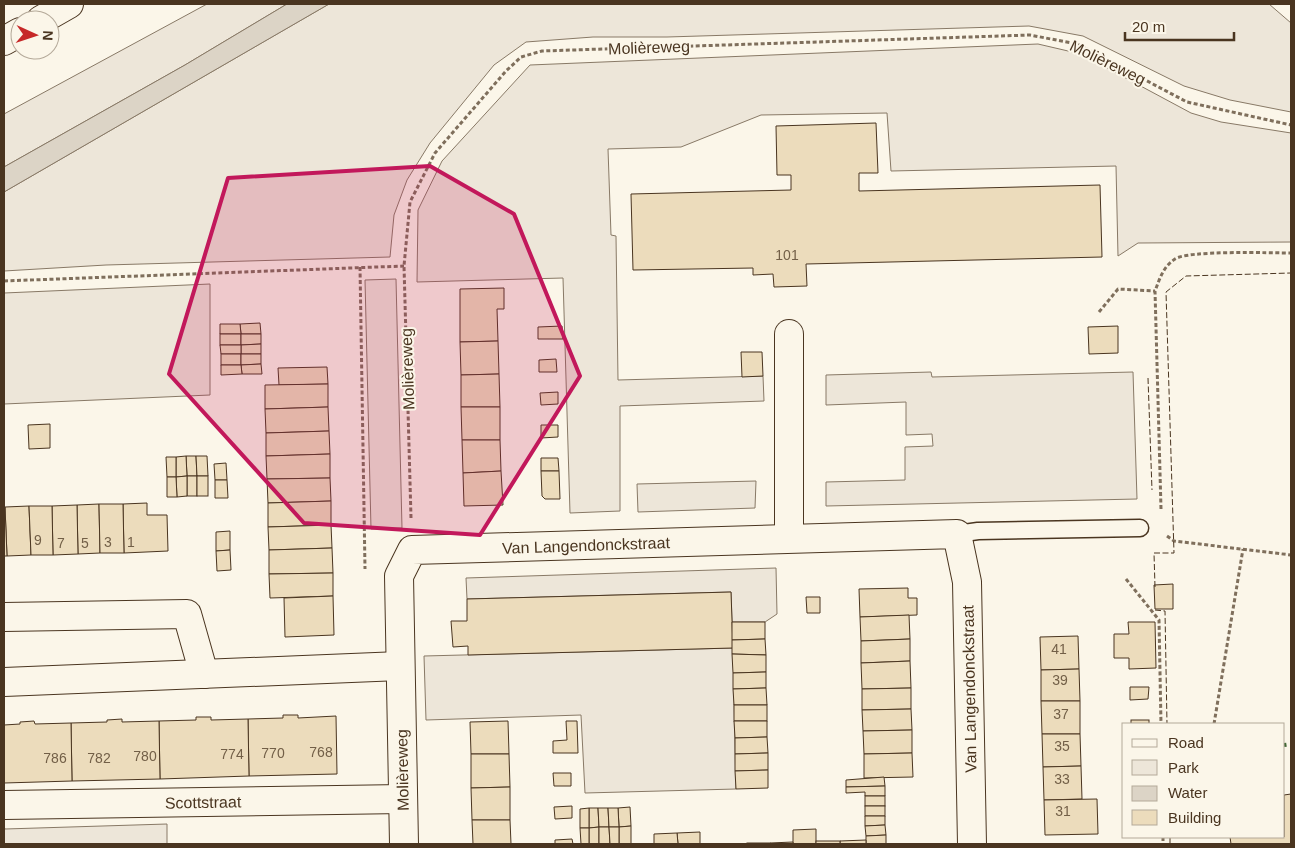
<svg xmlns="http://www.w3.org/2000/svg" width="1295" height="848" viewBox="0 0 1295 848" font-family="Arial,sans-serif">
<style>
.green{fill:#ede6d9;stroke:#887966}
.water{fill:#dcd4c6;stroke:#887966}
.building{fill:#ecdcbc;stroke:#4a3520}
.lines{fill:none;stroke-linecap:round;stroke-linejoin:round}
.service-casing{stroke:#4a3520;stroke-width:19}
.minor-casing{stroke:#4a3520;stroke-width:30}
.trunk-casing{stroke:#4a3520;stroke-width:30}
.path{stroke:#7f6f5c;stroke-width:3;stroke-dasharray:4 2.5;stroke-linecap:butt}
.service{stroke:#fbf6e9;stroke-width:16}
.minor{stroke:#fbf6e9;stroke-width:28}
.trunk{stroke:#fbf6e9;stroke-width:28}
.hedge{stroke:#436837;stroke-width:4;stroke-dasharray:2.5 4;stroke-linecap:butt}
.fence{stroke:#4a3520;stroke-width:1;stroke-dasharray:6 2.5;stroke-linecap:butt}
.marked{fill:#c2185b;fill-opacity:0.2;stroke:#c2185b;stroke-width:4;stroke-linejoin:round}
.labels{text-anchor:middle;stroke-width:4;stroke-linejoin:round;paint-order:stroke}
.number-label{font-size:14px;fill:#725f47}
.street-label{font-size:16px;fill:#4a3520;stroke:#fbf6e9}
</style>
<rect width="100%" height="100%" fill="#fbf6e9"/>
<!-- green -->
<g class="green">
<path d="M 207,4 L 287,4 L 185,65 L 4,167 L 4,114 Z"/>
<path d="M 329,4 L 1269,4 L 1291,23 L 1291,112 L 1230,100 L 1184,86 L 1083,36 L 1029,26 L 667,37 L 593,37 L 526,42 L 494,65 L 430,143 L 407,180 L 394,215 L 390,257 L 106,265 L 4,271 L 4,192 Z"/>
<path d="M 1038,44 L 1081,54 L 1191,113 L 1221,122 L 1291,133 L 1291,242 L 1138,243 L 1118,256 L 1116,166 L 891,171 L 887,113 L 761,115 L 681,147 L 608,149 L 611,235 L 616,236 L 618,380 L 763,376 L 764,401 L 620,406 L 620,511 L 570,513 L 563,278 L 417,282 L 418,210 L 442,161 L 530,65 Z"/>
<path d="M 396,279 L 402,528 L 371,529 L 365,280 Z"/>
<path d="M 210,284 L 210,395 L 4,404 L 4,293 Z"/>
<path d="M 931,372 L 932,377 L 1133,372 L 1137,499 L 826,506 L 826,482 L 905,480 L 905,447 L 933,446 L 932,434 L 906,435 L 906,402 L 826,405 L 826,375 Z"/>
<path d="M 756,481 L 755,508 L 638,512 L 637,484 Z"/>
<path d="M 776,568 L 777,614 L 765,622 L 732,622 L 731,592 L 467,599 L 466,578 Z"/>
<path d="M 733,648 L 736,789 L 585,793 L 581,715 L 426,720 L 424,656 Z"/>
<path d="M 167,824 L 167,844 L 4,844 L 4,827 L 5,829 Z"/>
</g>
<!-- water -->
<path class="water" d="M 287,4 L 329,4 L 4,192 L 4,167 L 185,65 Z"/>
<!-- building -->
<g class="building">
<path d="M 876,123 L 878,173 L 859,173 L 859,191 L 1100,185 L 1102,257 L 806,264 L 807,286 L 774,287 L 773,274 L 753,275 L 753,268 L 633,270 L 631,194 L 791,190 L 791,175 L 777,175 L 776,126 Z"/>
<path d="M 504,288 L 504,309 L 497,309 L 498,341 L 460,342 L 460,289 Z"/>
<path d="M 260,323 L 261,334 L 241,334 L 240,324 Z"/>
<path d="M 220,324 L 240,324 L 241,334 L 220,334 Z"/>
<path d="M 562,326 L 563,339 L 538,339 L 538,327 Z"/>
<path d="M 1118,326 L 1118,353 L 1089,354 L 1088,327 Z"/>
<rect x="220" y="334" width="21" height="11"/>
<path d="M 241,334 L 261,334 L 261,344 L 241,345 Z"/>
<path d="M 498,341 L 499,374 L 461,375 L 460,342 Z"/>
<path d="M 261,344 L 261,354 L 241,354 L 241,345 Z"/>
<path d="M 220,345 L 241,345 L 241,354 L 221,354 Z"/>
<path d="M 741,352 L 762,352 L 763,376 L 742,377 Z"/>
<rect x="221" y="354" width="20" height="11"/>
<path d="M 241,354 L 261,354 L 261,364 L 241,365 Z"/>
<path d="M 556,359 L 557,372 L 539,372 L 539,360 Z"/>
<path d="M 261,364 L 262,374 L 242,374 L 241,365 Z"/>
<path d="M 221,365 L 241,365 L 242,374 L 221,375 Z"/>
<path d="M 327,367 L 328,384 L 279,385 L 278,368 Z"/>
<path d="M 499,374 L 500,407 L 461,407 L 461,375 Z"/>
<path d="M 328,384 L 328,407 L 265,409 L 265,385 Z"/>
<path d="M 558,392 L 558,404 L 541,405 L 540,393 Z"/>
<path d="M 328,407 L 329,431 L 266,433 L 265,409 Z"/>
<path d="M 461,407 L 500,407 L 500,440 L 462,440 Z"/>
<path d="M 50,424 L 50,448 L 29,449 L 28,425 Z"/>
<path d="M 541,425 L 558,425 L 558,437 L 541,438 Z"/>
<path d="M 329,431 L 330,454 L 266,456 L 266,433 Z"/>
<path d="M 462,440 L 500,440 L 501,471 L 463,473 Z"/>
<path d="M 330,454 L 330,478 L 267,479 L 266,456 Z"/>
<path d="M 186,456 L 196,456 L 197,476 L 187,476 Z"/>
<path d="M 186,456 L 187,476 L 176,477 L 176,457 Z"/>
<path d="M 196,456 L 207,456 L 208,476 L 197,476 Z"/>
<path d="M 166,457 L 176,457 L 176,477 L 167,477 Z"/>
<path d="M 541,458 L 558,458 L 559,471 L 541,471 Z"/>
<path d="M 226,463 L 227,480 L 215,480 L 214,464 Z"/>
<path d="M 501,471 L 503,505 L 464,506 L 463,473 Z"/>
<path d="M 541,471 L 559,471 L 560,499 L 545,499 L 542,496 Z"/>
<rect x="187" y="476" width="10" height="20"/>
<path d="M 187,476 L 187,496 L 177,497 L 176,477 Z"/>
<rect x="197" y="476" width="11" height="20"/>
<path d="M 167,477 L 176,477 L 177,497 L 167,497 Z"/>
<path d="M 330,478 L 331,501 L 268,503 L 267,479 Z"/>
<path d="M 215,480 L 227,480 L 228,498 L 215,498 Z"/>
<path d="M 331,501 L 331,525 L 268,527 L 268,503 Z"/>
<path d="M 147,503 L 147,515 L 167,515 L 168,551 L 124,553 L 123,504 Z"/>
<path d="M 99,504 L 100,553 L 78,554 L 77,505 Z"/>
<path d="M 99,504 L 123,504 L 124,553 L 100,553 Z"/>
<path d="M 77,505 L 78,554 L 53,555 L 52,506 Z"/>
<path d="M 29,506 L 31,555 L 7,556 L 5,507 Z"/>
<path d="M 29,506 L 52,506 L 53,555 L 31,555 Z"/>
<path d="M 4,507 L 5,507 L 7,556 L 4,556 Z"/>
<path d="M 331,525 L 332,548 L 269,550 L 268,527 Z"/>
<path d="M 230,531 L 230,550 L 216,551 L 216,532 Z"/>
<path d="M 332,548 L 333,573 L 269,574 L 269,550 Z"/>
<path d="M 230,550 L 231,570 L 217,571 L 216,551 Z"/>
<path d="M 333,573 L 333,596 L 270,598 L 269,574 Z"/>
<path d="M 1173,584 L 1173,609 L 1155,609 L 1154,585 Z"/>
<path d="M 908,588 L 908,598 L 917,598 L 917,615 L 860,617 L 859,589 Z"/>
<path d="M 731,592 L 733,648 L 468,655 L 468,646 L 453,647 L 451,621 L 467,621 L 467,599 Z"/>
<path d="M 333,596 L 334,635 L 285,637 L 284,598 Z"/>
<path d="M 806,597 L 820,597 L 820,613 L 807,613 Z"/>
<path d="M 909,615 L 910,639 L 861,641 L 860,617 Z"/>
<path d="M 732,622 L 765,622 L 765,639 L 732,640 Z"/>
<path d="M 1128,622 L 1155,622 L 1156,668 L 1129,669 L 1129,658 L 1114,658 L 1114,634 L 1129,634 Z"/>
<path d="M 1078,636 L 1079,669 L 1041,670 L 1040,637 Z"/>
<path d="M 765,639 L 766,655 L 732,654 L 732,640 Z"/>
<path d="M 910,639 L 910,661 L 861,663 L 861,641 Z"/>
<path d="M 732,654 L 766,655 L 766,672 L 733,673 Z"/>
<path d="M 910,661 L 911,688 L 862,689 L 861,663 Z"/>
<path d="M 1079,669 L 1080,701 L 1041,701 L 1041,670 Z"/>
<path d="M 766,672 L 766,688 L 733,689 L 733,673 Z"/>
<path d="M 1130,687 L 1149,687 L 1148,699 L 1130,700 Z"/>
<path d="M 766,688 L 767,705 L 734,705 L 733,689 Z"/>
<path d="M 911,688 L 911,709 L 862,710 L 862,689 Z"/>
<path d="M 1041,701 L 1080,701 L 1080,734 L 1042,734 Z"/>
<rect x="734" y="705" width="33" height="16"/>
<path d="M 911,709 L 912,730 L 863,731 L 862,710 Z"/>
<path d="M 283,715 L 298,715 L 298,718 L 336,716 L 337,774 L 249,776 L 248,719 L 283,718 Z"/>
<path d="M 196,717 L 211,717 L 211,720 L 248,719 L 249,776 L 160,779 L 159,721 L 196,720 Z"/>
<path d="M 122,719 L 122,722 L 159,721 L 160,779 L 72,781 L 71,723 L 107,722 L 107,720 Z"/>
<rect x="1131" y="720" width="18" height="4"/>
<path d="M 34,721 L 35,724 L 71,723 L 72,781 L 4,783 L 4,725 L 20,724 L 20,722 Z"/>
<path d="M 508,721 L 509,754 L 471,754 L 470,722 Z"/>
<path d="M 566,721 L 577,721 L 578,753 L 553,753 L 553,741 L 567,740 Z"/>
<path d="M 734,721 L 767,721 L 767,737 L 735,738 Z"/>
<path d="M 912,730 L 912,753 L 864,754 L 863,731 Z"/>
<path d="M 1042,734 L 1080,734 L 1081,766 L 1043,767 Z"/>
<path d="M 767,737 L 768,753 L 735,754 L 735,738 Z"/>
<path d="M 768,753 L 768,770 L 735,771 L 735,754 Z"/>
<path d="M 912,753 L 913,777 L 864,778 L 864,754 Z"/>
<path d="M 471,754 L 509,754 L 510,787 L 471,788 Z"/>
<path d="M 1081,766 L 1082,799 L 1044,800 L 1043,767 Z"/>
<path d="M 768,770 L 768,788 L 736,789 L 735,771 Z"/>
<path d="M 553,773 L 571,773 L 571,786 L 554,786 Z"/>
<path d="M 884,777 L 885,786 L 846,787 L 846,780 Z"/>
<path d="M 885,786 L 885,796 L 865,796 L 865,792 L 846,793 L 846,787 Z"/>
<path d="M 510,787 L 510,820 L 472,820 L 471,788 Z"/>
<path d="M 1291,794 L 1291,844 L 1231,844 L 1230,837 L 1284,837 L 1284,795 Z"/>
<rect x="865" y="796" width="20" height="10"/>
<path d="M 1097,799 L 1098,834 L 1045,835 L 1044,800 Z"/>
<path d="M 572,806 L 572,818 L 555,819 L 554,807 Z"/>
<rect x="865" y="806" width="20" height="10"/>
<path d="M 630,807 L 631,826 L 619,827 L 618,808 Z"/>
<path d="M 589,808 L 598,808 L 599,827 L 589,828 Z"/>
<path d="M 589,808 L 589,828 L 580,828 L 580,809 Z"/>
<path d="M 598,808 L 608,808 L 609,827 L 599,827 Z"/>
<path d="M 608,808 L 618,808 L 619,827 L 609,827 Z"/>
<path d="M 865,816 L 885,816 L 885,825 L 865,826 Z"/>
<path d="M 472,820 L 510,820 L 511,844 L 473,844 Z"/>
<path d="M 885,825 L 886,835 L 866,836 L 865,826 Z"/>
<path d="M 631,826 L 631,844 L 619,844 L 619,827 Z"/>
<path d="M 599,827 L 599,844 L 589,844 L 589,828 Z"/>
<path d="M 599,827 L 609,827 L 610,844 L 599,844 Z"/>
<path d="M 609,827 L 619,827 L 619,844 L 610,844 Z"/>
<path d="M 580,828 L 589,828 L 589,844 L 581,844 Z"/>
<path d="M 816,829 L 816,844 L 793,844 L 793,830 Z"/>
<path d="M 700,832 L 700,844 L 678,844 L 677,833 Z"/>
<path d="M 677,833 L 678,844 L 654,844 L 654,834 Z"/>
<path d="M 886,835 L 886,844 L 866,844 L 866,836 Z"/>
<path d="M 572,839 L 573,844 L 555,844 L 555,840 Z"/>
<path d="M 866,840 L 866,844 L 840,844 L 840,841 Z"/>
<rect x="816" y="841" width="24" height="3"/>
<path d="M 793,842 L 793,844 L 770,844 L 770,843 Z"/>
<rect x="747" y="843" width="23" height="1"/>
</g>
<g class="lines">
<!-- service casing -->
<g class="service-casing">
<path id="service" d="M 957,534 L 978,531 L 1140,528"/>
</g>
<!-- minor casing -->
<g class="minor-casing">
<g id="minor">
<path d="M 789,334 L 789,538"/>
<path d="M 4,617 L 187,614 L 204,674"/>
<path d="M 4,682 L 400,666"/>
<path d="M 4,805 L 403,799"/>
<path d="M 404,844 L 399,576 L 412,550 L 957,534 L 967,582 L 972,844"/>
</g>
</g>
<!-- trunk casing -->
<g class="trunk-casing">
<g id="trunk">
<path d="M 41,20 L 69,4"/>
<path d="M 4,41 L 20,32"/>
</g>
</g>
<!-- path -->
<g class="path">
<path d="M 360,267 L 365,569"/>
<path d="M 4,281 L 404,266"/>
<path d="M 1099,312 L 1118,289 L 1155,291"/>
<path d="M 1161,509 L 1155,291 C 1160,278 1163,267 1175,259 C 1188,250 1271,253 1291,253"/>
<path d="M 411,518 L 404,266 L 410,202 L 435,153 L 506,71 L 521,57 L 542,51 L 1030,35 L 1077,44 L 1187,102 L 1291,125"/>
<path d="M 1167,536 L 1174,541 L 1291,555"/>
<path d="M 1126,579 L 1159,620 L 1161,724"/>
<path d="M 1214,724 L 1243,549"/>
<path d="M 1163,837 L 1163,844"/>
</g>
<!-- service -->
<use href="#service" class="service"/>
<!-- minor -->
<use href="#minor" class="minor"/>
<!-- trunk -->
<use href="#trunk" class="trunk"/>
<!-- hedge -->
<path class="hedge" d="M 1284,745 L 1291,744"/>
<!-- fence -->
<g class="fence">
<path d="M 1148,378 L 1152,490"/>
<path d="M 1155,587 L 1154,553 L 1174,553 L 1166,292 L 1186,276 L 1291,273"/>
<path d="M 1155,610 L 1165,611 L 1167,724"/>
<path d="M 1170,837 L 1170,844"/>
</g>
</g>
<!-- marked area -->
<path class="marked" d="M 430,166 L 514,214 L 580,376 L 480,535 L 304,523 L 169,374 L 228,178 Z"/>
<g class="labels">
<!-- number labels -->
<g class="number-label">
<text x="787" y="260">101</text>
<text x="38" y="545">9</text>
<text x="108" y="547">3</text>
<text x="131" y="547">1</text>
<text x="61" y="548">7</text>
<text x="85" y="548">5</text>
<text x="1059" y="654">41</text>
<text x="1060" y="685">39</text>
<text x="1061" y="719">37</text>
<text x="1062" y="751">35</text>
<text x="321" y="757">768</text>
<text x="273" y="758">770</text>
<text x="232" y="759">774</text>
<text x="145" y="761">780</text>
<text x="55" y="763">786</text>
<text x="99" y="763">782</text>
<text x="1062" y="784">33</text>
<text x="1063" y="816">31</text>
</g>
<!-- street labels -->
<g class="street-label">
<text transform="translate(649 47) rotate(-2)" y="6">Molièreweg</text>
<text transform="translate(1108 62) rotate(26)" y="6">Molièreweg</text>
<text transform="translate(407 369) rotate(-92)" y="6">Molièreweg</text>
<text transform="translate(586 545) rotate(-2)" y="6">Van Langendonckstraat</text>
<text transform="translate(969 689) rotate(-91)" y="6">Van Langendonckstraat</text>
<text transform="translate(402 770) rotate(-91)" y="6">Molièreweg</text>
<text transform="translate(203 802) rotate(-1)" y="6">Scottstraat</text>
</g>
</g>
<!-- border -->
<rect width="1295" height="848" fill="none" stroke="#4a3520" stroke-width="10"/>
<!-- legend -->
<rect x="1122" y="723" width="162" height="115" fill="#fbf6e9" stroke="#b4a999"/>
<rect x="1132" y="739" width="25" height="8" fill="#fbf6e9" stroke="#b4a999"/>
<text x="1168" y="748" font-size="15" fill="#4a3520">Road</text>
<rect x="1132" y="760" width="25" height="15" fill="#ede6d9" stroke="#b4a999"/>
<text x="1168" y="773" font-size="15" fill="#4a3520">Park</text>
<rect x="1132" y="786" width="25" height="15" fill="#dcd4c6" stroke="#b4a999"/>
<text x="1168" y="798" font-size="15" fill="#4a3520">Water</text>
<rect x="1132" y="810" width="25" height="15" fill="#ecdcbc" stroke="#b4a999"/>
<text x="1168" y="823" font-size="15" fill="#4a3520">Building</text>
<!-- north arrow -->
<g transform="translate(35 35) rotate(93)"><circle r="24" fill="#fbf6e9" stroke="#b4a999"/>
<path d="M0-4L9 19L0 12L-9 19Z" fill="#c62828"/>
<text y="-8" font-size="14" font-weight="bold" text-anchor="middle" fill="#4a3520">N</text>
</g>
<!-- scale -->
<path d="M1125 32v8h109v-8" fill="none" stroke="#4a3520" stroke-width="2.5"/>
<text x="1132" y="32" font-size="15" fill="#4a3520" stroke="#fbf6e9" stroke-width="4" paint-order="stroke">20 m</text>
</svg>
